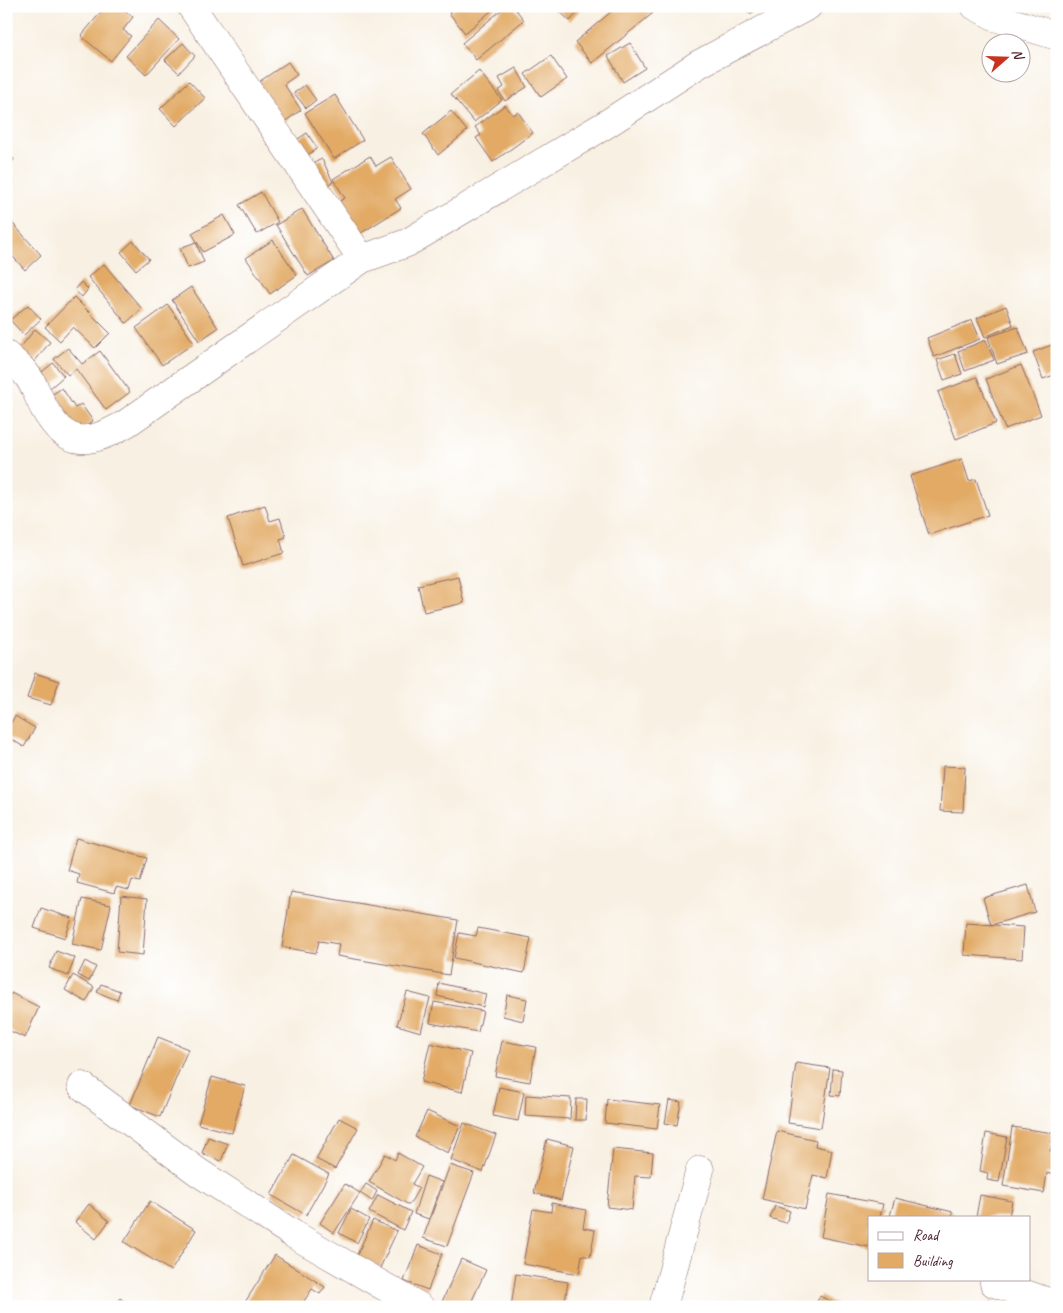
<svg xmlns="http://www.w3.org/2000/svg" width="1063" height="1313" viewBox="0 0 1063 1313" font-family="Caveat,sans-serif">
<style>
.building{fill:#e2aa65}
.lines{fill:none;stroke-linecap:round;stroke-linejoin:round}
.minor-casing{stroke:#87686b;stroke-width:29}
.minor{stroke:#fff;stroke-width:28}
</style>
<rect width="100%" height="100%" fill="#fff"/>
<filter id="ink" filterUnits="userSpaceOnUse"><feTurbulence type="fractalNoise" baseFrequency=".02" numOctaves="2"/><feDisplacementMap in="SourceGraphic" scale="10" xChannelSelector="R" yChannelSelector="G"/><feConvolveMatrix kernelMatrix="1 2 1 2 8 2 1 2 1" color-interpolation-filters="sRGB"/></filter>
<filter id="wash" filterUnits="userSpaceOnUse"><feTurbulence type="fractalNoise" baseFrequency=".0096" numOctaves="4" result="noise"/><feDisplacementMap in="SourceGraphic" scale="20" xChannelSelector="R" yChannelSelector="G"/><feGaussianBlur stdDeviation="1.12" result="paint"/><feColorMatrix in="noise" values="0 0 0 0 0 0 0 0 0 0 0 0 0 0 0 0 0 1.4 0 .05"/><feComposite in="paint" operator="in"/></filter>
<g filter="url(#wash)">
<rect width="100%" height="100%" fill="#f8f0e2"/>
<g id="blocks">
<!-- building -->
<g class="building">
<path d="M 106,6 L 109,6 L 113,10 L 117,6 L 119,6 L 133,17 L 123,30 L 131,36 L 111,61 L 81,36 Z"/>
<path d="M 457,6 L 497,6 L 465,33 L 449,13 Z"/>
<path d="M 506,6 L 513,6 L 524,20 L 476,60 L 462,43 Z"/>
<path d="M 563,6 L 583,6 L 570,21 L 559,11 Z"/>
<path d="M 618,6 L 647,6 L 653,13 L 592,63 L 575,42 Z"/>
<path d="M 744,6 L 761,6 L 750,14 Z"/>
<path d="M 159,20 L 179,39 L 146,75 L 126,56 Z"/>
<path d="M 183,43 L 195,56 L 179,73 L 165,60 Z"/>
<path d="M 630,43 L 645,68 L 623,82 L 608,56 Z"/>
<path d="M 551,56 L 567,79 L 541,97 L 525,74 Z"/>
<path d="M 288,62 L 297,75 L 284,84 L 301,110 L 280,125 L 253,86 Z"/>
<path d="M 516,68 L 527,87 L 505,101 L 498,91 L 504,87 L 499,78 Z"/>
<path d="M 479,71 L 502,100 L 474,122 L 451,94 Z"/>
<path d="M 189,81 L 205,98 L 176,126 L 160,109 Z"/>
<path d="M 305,85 L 316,100 L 306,108 L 294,93 Z"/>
<path d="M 335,95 L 363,140 L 334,159 L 305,113 Z"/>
<path d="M 505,105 L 513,115 L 518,112 L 533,133 L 493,162 L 476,138 L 481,135 L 475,127 Z"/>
<path d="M 451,111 L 467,131 L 438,155 L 423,134 Z"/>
<path d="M 307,133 L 317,148 L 305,157 L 295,141 Z"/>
<path d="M 6,154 L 14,159 L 6,172 Z"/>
<path d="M 370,156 L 376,166 L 391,157 L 411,189 L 395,199 L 401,208 L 358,235 L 338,202 L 345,198 L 333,179 Z"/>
<path d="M 322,159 L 333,182 L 316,190 L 305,167 Z"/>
<path d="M 261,192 L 278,222 L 257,234 L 239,205 Z"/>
<path d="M 302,209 L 334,261 L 308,276 L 276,225 Z"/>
<path d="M 224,215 L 235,235 L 203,252 L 192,233 Z"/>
<path d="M 6,216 L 41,255 L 25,270 L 6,249 Z"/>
<path d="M 273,240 L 297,275 L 270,294 L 246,258 Z"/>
<path d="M 133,241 L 149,259 L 136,270 L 121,252 Z"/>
<path d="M 196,242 L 204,262 L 188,268 L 180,248 Z"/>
<path d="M 104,264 L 142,309 L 126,323 L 88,277 Z"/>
<path d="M 81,282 L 88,289 L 82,297 L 74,290 Z"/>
<path d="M 191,287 L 218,328 L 199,341 L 172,300 Z"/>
<path d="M 74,297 L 110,333 L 95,348 L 73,327 L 60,341 L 45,327 Z"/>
<path d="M 28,305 L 41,319 L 24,335 L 10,320 Z"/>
<path d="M 168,305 L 194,343 L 162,365 L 136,328 Z"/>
<path d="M 1006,306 L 1013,325 L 985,337 L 977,318 Z"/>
<path d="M 972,320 L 980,339 L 934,357 L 927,338 Z"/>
<path d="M 1018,327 L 1028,354 L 997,364 L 988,337 Z"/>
<path d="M 35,329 L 50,342 L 31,366 L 16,353 Z"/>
<path d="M 986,340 L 994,360 L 965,371 L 958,351 Z"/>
<path d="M 1057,343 L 1057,374 L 1043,379 L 1033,352 Z"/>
<path d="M 68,348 L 82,364 L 100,351 L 130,392 L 106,410 L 76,369 L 68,375 L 54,359 Z"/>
<path d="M 955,354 L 962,374 L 944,380 L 937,360 Z"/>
<path d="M 53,363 L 64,376 L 49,389 L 38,375 Z"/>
<path d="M 1021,365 L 1041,415 L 1005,429 L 986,379 Z"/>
<path d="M 977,377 L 996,423 L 956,439 L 938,392 Z"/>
<path d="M 62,388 L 75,408 L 81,404 L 93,421 L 71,436 L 47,398 Z"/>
<path d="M 962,459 L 969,481 L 976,479 L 988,515 L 929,535 L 910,476 Z"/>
<path d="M 265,505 L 270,521 L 280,518 L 286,537 L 280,539 L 284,553 L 243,566 L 228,518 Z"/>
<path d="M 458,576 L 464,603 L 424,612 L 418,585 Z"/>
<path d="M 35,673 L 59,681 L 51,705 L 27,698 Z"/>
<path d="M 15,716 L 35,728 L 24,747 L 6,736 L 6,731 Z"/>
<path d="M 943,766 L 965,767 L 963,812 L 940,811 Z"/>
<path d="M 76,838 L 147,858 L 140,882 L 132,880 L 129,890 L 116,887 L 114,893 L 77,883 L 79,874 L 67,870 Z"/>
<path d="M 1028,885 L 1035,912 L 991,925 L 983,898 Z"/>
<path d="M 291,892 L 458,920 L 449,975 L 337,956 L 339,944 L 319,941 L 316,953 L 282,947 Z"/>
<path d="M 121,896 L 147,899 L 143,955 L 117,952 Z"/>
<path d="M 82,899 L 111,905 L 101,950 L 72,944 Z"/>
<path d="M 41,908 L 72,918 L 65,938 L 34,928 Z"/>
<path d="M 966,923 L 1024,927 L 1022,959 L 964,955 Z"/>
<path d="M 478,928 L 531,938 L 524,973 L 454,958 L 459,933 L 476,936 Z"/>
<path d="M 56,951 L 75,958 L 68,976 L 49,968 Z"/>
<path d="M 85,961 L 96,967 L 89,981 L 78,975 Z"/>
<path d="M 73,975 L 94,987 L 86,1002 L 65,990 Z"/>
<path d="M 439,983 L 486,994 L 483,1007 L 437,996 Z"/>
<path d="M 101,984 L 120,991 L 117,1000 L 97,992 Z"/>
<path d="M 407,992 L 430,998 L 421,1032 L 397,1025 Z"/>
<path d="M 11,993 L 39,1007 L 25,1038 L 6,1029 L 6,1003 Z"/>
<path d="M 507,995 L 527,999 L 523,1021 L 503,1016 Z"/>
<path d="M 434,1002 L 483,1011 L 478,1032 L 430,1023 Z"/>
<path d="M 158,1037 L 188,1049 L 160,1117 L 130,1105 Z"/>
<path d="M 502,1041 L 536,1047 L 530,1082 L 495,1076 Z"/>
<path d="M 430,1043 L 471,1053 L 462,1092 L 421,1082 Z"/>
<path d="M 796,1063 L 830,1068 L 821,1128 L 788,1123 Z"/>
<path d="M 833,1069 L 842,1070 L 840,1096 L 831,1095 Z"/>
<path d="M 212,1077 L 245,1086 L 232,1133 L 198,1124 Z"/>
<path d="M 499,1087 L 524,1092 L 518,1121 L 493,1116 Z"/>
<path d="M 526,1095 L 571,1098 L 570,1119 L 525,1116 Z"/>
<path d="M 576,1099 L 587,1099 L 586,1120 L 575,1120 Z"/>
<path d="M 607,1099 L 660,1105 L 657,1129 L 605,1123 Z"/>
<path d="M 669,1100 L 681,1102 L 677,1125 L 665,1123 Z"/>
<path d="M 427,1111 L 460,1126 L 448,1153 L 415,1137 Z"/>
<path d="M 339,1118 L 358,1128 L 335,1169 L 316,1159 Z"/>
<path d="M 464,1123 L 496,1135 L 483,1172 L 451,1160 Z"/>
<path d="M 1012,1127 L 1054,1133 L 1050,1151 L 1057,1152 L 1055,1175 L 1047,1173 L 1044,1193 L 1003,1186 Z"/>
<path d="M 777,1131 L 816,1140 L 815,1146 L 832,1150 L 827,1178 L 813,1175 L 805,1209 L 762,1199 Z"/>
<path d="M 986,1133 L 1007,1137 L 999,1182 L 987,1180 L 988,1173 L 980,1171 Z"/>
<path d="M 208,1137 L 228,1144 L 221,1161 L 202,1153 Z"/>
<path d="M 547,1139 L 574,1146 L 561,1200 L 534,1193 Z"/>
<path d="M 613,1149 L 653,1153 L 651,1177 L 635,1176 L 632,1210 L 607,1207 Z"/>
<path d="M 398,1153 L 422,1167 L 412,1184 L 419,1188 L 409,1205 L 369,1182 L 385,1154 L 395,1160 Z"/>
<path d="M 294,1155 L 329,1174 L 306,1215 L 271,1195 Z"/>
<path d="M 450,1165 L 474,1173 L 447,1246 L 423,1238 Z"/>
<path d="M 426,1176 L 442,1182 L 429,1219 L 414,1214 Z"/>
<path d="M 345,1184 L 360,1193 L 334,1233 L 320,1223 Z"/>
<path d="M 366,1184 L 377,1191 L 372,1201 L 360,1193 Z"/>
<path d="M 829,1194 L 883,1204 L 880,1217 L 869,1217 L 869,1247 L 821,1237 Z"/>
<path d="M 378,1195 L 411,1212 L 403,1230 L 369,1212 Z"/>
<path d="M 980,1195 L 1012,1201 L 1009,1217 L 976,1217 Z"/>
<path d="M 895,1198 L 953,1212 L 952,1217 L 890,1216 Z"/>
<path d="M 150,1201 L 196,1230 L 171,1271 L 124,1242 Z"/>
<path d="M 552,1203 L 586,1210 L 583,1228 L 595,1230 L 590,1257 L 582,1255 L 579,1274 L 523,1264 L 533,1209 L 551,1212 Z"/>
<path d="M 89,1204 L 109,1221 L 96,1239 L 75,1222 Z"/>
<path d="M 775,1206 L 790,1211 L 786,1223 L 770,1218 Z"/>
<path d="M 351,1209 L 369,1219 L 357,1243 L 339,1233 Z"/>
<path d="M 373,1220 L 397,1231 L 380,1268 L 356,1257 Z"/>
<path d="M 418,1245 L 442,1254 L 428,1290 L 404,1281 Z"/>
<path d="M 275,1255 L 325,1287 L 320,1294 L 312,1289 L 304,1301 L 313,1307 L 242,1307 Z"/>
<path d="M 461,1259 L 486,1270 L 469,1307 L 447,1307 L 441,1304 Z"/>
<path d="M 516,1274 L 568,1282 L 564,1307 L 511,1307 Z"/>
<path d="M 820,1296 L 841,1307 L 814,1307 Z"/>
<path d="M 120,1298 L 130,1307 L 113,1307 Z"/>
<path d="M 991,1301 L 1002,1307 L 988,1307 Z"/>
</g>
</g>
</g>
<g filter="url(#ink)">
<use href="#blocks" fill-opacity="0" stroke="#87686b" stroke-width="1"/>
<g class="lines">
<!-- minor casing -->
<g class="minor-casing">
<g id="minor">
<path d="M 191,6 L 362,259"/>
<path d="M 975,6 L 998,18 L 1057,36"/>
<path d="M 6,355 C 13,361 21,367 26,374 C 34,383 38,397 44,408 C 67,450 91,444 127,423 L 362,259 L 407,243 L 605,125 L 699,64 L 808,6"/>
<path d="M 82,1086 L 198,1172 L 293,1234 L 420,1307"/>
<path d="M 994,1283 L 1057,1305"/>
<path d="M 663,1307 L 700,1170"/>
</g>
</g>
<!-- minor -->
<use href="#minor" class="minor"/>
</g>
</g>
<!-- margin -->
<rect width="1063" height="1313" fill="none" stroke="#fff" stroke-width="25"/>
<!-- legend -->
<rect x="868" y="1216" width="162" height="65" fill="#ffffff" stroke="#b7a5aa"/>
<rect x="878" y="1232" width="25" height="8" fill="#ffffff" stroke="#b7a5aa"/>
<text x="913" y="1240" font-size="15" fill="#4a1f2b">Road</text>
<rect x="878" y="1253" width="25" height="15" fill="#e2aa65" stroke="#b7a5aa"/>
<text x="913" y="1266" font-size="15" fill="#4a1f2b">Building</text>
<!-- north arrow -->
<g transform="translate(1006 58) rotate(70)"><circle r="24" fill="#ffffff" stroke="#b7a5aa"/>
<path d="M0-4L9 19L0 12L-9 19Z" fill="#c8321e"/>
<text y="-8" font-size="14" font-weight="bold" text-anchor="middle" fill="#4a1f2b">N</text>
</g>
</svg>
